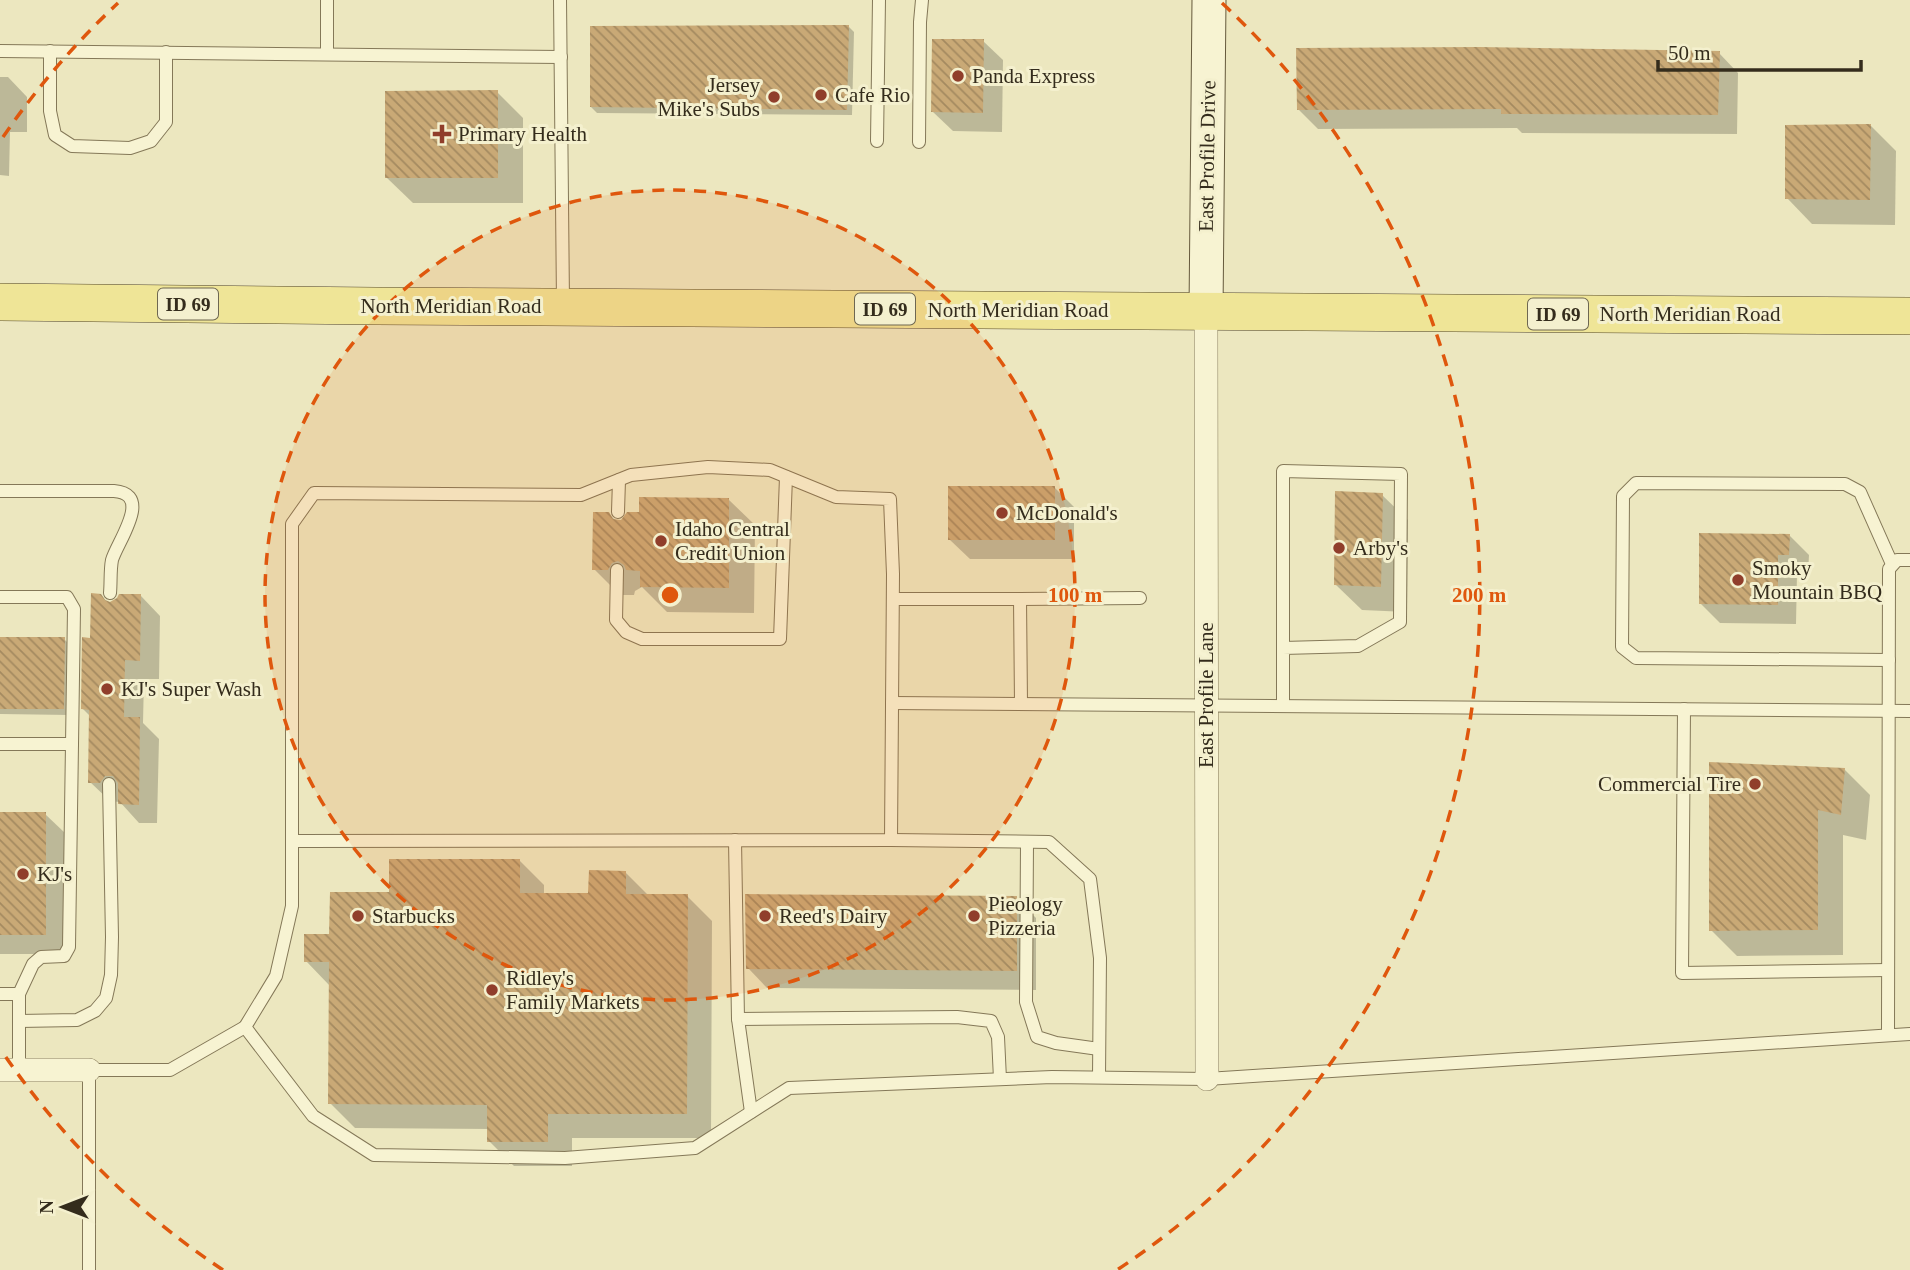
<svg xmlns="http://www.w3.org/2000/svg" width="1910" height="1270" viewBox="0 0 1910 1270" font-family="Georgia,serif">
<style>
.shadow{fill:#0003}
.building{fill:url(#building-back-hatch)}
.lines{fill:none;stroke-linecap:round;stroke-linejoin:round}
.lane-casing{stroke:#847858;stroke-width:14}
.street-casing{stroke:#847858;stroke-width:24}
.secondary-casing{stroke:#65593c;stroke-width:35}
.primary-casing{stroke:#51452d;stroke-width:38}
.lane{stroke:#f7f3d2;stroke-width:12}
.street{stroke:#f7f3d2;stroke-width:23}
.secondary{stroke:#f7f3d2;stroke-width:33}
.primary{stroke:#efe597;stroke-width:37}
.ring{fill:none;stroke:#df570d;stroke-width:3.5;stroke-dasharray:12 9}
.poi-dot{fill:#903e2b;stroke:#f4f0ce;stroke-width:2.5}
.labels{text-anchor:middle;stroke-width:6;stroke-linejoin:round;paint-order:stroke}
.shield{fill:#f4f0ce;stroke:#6e6751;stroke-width:2}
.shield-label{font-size:19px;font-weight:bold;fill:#342c1c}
.poi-label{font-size:21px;fill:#342c1c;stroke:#f4f0ce;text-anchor:start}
.street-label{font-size:21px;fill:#342c1c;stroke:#f4f0ce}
.centre{fill:#df570d;stroke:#f4f0ce;stroke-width:3.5}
.ring-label{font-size:21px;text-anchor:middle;font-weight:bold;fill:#df570d;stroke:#f4f0ce;stroke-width:6;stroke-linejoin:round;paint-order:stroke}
</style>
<defs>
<pattern id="building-back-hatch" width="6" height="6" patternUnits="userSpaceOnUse" patternTransform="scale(1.75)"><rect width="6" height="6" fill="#c9a976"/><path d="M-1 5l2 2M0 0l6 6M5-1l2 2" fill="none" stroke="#a48a60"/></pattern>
</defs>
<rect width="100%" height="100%" fill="#ece7bf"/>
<!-- shadow -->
<g class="shadow">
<path d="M 848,26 L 854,32 L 852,115 L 597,113 L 591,107 Z"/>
<path d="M 983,41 L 1003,60 L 1002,132 L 953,131 L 933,112 Z"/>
<path d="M 1719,53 L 1738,73 L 1737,134 L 1522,133 L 1517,128 L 1318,129 L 1299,110 Z"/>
<path d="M 0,77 L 8,77 L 27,97 L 27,132 L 10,132 L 9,176 L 0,175 Z"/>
<path d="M 497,92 L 523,118 L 523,203 L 413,203 L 387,178 Z"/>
<path d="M 1870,125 L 1896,151 L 1895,225 L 1812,224 L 1787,198 Z"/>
<path d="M 1055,488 L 1074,507 L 1074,559 L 970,559 L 950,540 Z"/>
<path d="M 1382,495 L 1408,520 L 1407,612 L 1362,610 L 1336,585 Z"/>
<path d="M 729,500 L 755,525 L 754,613 L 667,612 L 642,587 L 635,591 L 634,595 L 620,595 L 594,569 L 609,514 L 617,522 L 640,514 Z"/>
<path d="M 1789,535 L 1809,555 L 1808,574 L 1797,574 L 1796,624 L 1720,623 L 1701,604 Z"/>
<path d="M 101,595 L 108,603 L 141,596 L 160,616 L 159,679 L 144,679 L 143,723 L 159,739 L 157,823 L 139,823 L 120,802 L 110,801 L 90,782 L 91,717 L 83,709 L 92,639 Z"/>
<path d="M 0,639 L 64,639 L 70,645 L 69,715 L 0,714 Z"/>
<path d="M 1844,769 L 1870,795 L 1866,840 L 1843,835 L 1843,955 L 1737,956 L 1711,930 Z"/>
<path d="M 0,814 L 45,814 L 65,833 L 65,954 L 0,954 Z"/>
<path d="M 520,861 L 544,885 L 544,895 L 590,895 L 625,872 L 649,896 L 687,896 L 712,921 L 711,1138 L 572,1138 L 572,1166 L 514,1166 L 489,1141 L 489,1129 L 355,1128 L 330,1103 L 330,986 L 306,961 L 331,936 L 391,894 Z"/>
<path d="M 1016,898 L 1036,918 L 1036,990 L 767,988 L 748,968 Z"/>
</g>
<!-- building -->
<g class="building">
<path d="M 849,25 L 847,110 L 590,107 L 590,26 Z"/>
<path d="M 932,39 L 984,39 L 983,113 L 931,112 Z"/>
<path d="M 1479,47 L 1720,51 L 1718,115 L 1501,114 L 1501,109 L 1297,110 L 1296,48 Z"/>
<path d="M 498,90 L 498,178 L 385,178 L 385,91 Z"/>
<path d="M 1871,124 L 1870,200 L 1785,199 L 1785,125 Z"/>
<rect x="948" y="486" width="107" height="54"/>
<path d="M 1335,491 L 1383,493 L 1381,587 L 1334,585 Z"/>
<path d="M 639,497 L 729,498 L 729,588 L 640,587 L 640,571 L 626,570 L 624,565 L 618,561 L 612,563 L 608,570 L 592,570 L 593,512 L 609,512 L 613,519 L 621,520 L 627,512 L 639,512 Z"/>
<path d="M 1699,533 L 1790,534 L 1789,555 L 1778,555 L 1778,605 L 1699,604 Z"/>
<path d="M 91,593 L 101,594 L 105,600 L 110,602 L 117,598 L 119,594 L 141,594 L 140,661 L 125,660 L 124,717 L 140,717 L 139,805 L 118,804 L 118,783 L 113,776 L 105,776 L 100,783 L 88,783 L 89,710 L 81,709 L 82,637 L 90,638 Z"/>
<path d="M 0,637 L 65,637 L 64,709 L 0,709 Z"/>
<path d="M 1709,762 L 1845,768 L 1841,815 L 1818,810 L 1818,930 L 1709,931 Z"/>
<rect x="0" y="812" width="46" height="123"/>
<path d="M 389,859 L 520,859 L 520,893 L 588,893 L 589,870 L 626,871 L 626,894 L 688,894 L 687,1114 L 548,1114 L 548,1142 L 487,1142 L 487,1105 L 328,1104 L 329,962 L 304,962 L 304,934 L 329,934 L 330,892 L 389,892 Z"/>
<path d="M 745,894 L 1017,896 L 1017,971 L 746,969 Z"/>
</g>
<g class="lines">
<!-- lane casing -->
<g class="lane-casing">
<g id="lane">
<path d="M 560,0 L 563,303"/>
<path d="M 0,51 L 561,57"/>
<path d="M 50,51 L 50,111 L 55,135 L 72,146 L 130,148 L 151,141 L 166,122 L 166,52"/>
<path d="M 327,54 L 327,0"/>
<path d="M 877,141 L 879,0"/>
<path d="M 919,142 L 920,22 L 922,0"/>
<path d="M 0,491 L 114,491 C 154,494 117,542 112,560 C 110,570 111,583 110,593"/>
<path d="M 618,512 L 619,480"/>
<path d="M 617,570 L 616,620 L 626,632 L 642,639 L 780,639 L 786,477"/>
<path d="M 0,597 L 67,597 L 74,609 L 72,744 L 0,744"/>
<path d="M 893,599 L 1020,599 L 1021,704"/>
<path d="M 1020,599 L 1140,598"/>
<path d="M 1283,648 L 1358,646 L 1400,622 L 1401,474 L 1283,471 L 1283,706"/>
<path d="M 1889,660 L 1636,658 L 1622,647 L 1623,496 L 1636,483 L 1845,484 L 1860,492 L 1892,564"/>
<path d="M 892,703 L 1910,711"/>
<path d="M 1684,709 L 1682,973 L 1888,970"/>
<path d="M 735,840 L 738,1019"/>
<path d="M 891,840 L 1049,842 L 1090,879 L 1100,958 L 1099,1077"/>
<path d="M 292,841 L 891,840 L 893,574 L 890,499 L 836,497 L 770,470 L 708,467 L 631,475 L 581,495 L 314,493 L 292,524 L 292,906 L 276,976 L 245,1027 L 313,1116 L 374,1155 L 565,1158 L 695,1148 L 789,1088 L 1052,1077 L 1207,1079 L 1910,1034"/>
<path d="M 1027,843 L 1026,1002 L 1037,1037 L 1056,1043 L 1099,1049"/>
<path d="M 0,994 L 19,994 L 19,1070"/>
<path d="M 19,994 L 33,964 L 41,957 L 64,956 L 69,947 L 72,744"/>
<path d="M 19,1021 L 77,1020 L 95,1011 L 106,998 L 111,975 L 112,937 L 109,784"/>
<path d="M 1888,1034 L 1889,569 L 1897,560 L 1910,560"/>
<path d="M 751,1112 L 738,1019 L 957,1017 L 991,1021 L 998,1037 L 1000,1079"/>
<path d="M 89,1270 L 89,1070 L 170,1070 L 245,1027"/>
</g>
</g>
<!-- street casing -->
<g class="street-casing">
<g id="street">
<path d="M 1206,312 L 1207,1079"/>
<path d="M 0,1070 L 89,1070"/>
</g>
</g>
<!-- secondary casing -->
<g class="secondary-casing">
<path id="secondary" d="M 1206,312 L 1209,0"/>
</g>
<!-- primary casing -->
<g class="primary-casing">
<path id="primary" d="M 0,302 L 376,306 L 1910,316"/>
</g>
<!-- lane -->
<use href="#lane" class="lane"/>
<!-- street -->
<use href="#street" class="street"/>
<!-- secondary -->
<use href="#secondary" class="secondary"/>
<!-- primary -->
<use href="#primary" class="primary"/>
</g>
<!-- distance rings -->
<circle cx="670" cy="595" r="405" fill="#df570d" fill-opacity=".12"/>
<g class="ring">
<circle cx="670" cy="595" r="405"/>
<path d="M223 1270A809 809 0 0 1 3 1053M3 137A809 809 0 0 1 118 3M1222 3A809 809 0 0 1 1117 1270"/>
</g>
<!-- markers -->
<g class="poi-dot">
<circle cx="958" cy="76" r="7"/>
<circle cx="821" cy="95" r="7"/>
<circle cx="774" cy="97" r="7"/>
<path d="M438.5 123.5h7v7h7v7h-7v7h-7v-7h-7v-7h7z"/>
<circle cx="1002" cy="513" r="7"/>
<circle cx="661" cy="541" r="7"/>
<circle cx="1339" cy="548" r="7"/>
<circle cx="1738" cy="580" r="7"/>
<circle cx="107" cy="689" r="7"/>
<circle cx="1755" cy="784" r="7"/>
<circle cx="23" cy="874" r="7"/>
<circle cx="358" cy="916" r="7"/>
<circle cx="765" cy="916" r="7"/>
<circle cx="974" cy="916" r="7"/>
<circle cx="492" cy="990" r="7"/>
</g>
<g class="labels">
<!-- shield labels -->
<g class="shield">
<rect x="158" y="288.5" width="60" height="31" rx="5"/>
<rect x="855" y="293.5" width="60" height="31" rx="5"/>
<rect x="1528" y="298.5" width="60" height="31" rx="5"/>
</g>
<g class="shield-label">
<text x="188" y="311">ID 69</text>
<text x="885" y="316">ID 69</text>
<text x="1558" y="321">ID 69</text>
</g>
<!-- poi labels -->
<g class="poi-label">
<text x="972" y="83">Panda Express</text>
<text x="760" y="92" text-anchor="end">Jersey<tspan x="760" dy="24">Mike's Subs</tspan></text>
<text x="835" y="102">Cafe Rio</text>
<text x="458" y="141">Primary Health</text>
<text x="1016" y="520">McDonald's</text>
<text x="675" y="536">Idaho Central<tspan x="675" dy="24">Credit Union</tspan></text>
<text x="1353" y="555">Arby's</text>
<text x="1752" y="575">Smoky<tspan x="1752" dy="24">Mountain BBQ</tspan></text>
<text x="121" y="696">KJ's Super Wash</text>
<text x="1741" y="791" text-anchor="end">Commercial Tire</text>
<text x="37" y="881">KJ's</text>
<text x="988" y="911">Pieology<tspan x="988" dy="24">Pizzeria</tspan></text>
<text x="372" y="923">Starbucks</text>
<text x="779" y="923">Reed's Dairy</text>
<text x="506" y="985">Ridley's<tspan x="506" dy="24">Family Markets</tspan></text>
</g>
<!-- street labels -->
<g class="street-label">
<text transform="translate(1207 156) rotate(-89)" y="7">East Profile Drive</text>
<text x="451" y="313">North Meridian Road</text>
<text x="1018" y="317">North Meridian Road</text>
<text x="1690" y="321">North Meridian Road</text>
<text transform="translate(1206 695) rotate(-90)" y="7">East Profile Lane</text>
</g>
</g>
<circle cx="670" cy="595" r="10" class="centre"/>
<g class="ring-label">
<text x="1075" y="602">100 m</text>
<text x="1479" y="602">200 m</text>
</g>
<!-- north arrow -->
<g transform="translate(63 1207) rotate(270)" stroke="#f4f0ce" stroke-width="5" paint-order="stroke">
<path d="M0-5L12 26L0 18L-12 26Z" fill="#342c1c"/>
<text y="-10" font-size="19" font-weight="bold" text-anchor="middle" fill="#342c1c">N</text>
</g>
<!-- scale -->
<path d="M1658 60v10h203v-10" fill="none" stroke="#342c1c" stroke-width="3.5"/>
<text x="1668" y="60" font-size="21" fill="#342c1c" stroke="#f4f0ce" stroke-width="5" paint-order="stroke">50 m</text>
</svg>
